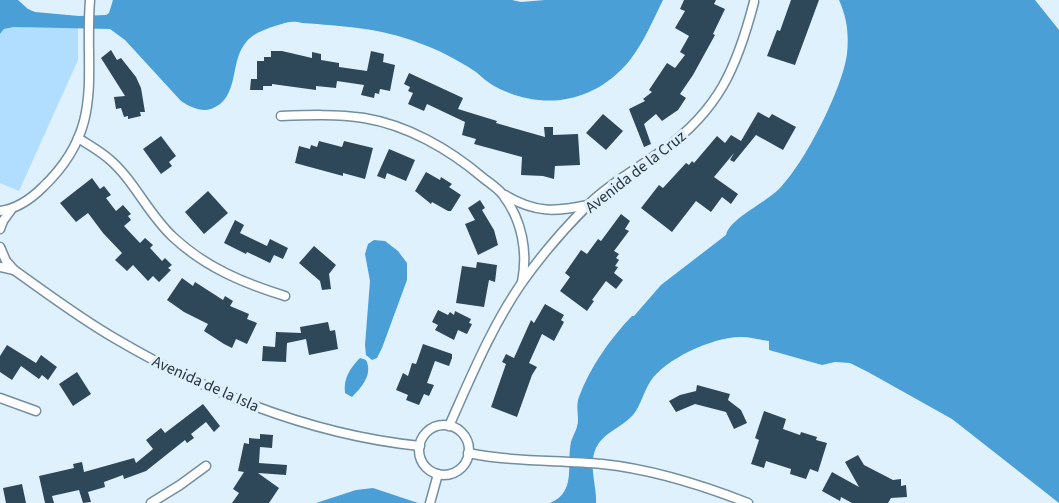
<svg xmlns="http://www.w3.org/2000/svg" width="1059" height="503" viewBox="0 0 1059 503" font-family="'Source Sans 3',sans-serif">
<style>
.green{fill:#b1ddfe}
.water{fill:#4a9fd6}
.building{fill:#2f4859}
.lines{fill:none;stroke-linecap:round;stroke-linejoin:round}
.minor-casing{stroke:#738ea1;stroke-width:11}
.minor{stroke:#fff;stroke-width:8}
.labels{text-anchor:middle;stroke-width:6;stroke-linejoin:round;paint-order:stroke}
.street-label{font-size:16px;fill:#29353d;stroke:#e0f1fe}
</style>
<rect width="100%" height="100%" fill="#e0f1fe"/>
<!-- green -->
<path class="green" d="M 14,27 L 78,28 L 78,60 L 19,191 L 0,183 L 0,34 L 4,29 Z"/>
<!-- water -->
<g class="water">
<path d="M 0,0 L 18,0 L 28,9 L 35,12 L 79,16 L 106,15 L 109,13 L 113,0 L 512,0 L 521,2 L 545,0 L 663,0 C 653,20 644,42 630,60 C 595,103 543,112 494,86 C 487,82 482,77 476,72 C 458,60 439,50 419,43 C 381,28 342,26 302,23 C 292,20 285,23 275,26 C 263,30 251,34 244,45 C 230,64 239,99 211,109 C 201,112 190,107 181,101 L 125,40 L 110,29 L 14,27 L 4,29 L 0,34 Z"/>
<path d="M 839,0 L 1035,0 L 1059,30 L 1059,503 L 952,419 L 868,372 L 850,363 L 835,362 L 822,365 L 769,350 L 769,341 C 760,340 751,337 742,337 C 715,336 664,359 650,382 C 643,393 641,405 633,415 C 621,428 604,432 596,448 C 588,465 597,486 596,503 L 550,503 C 577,492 566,465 571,442 C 573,435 578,428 578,420 C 578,412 576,405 579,397 C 590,367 610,339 632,316 L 634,316 L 661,285 L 726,235 C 730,218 766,203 780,188 C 805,162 842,90 847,54 C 849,34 847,18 839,0 Z"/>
<path d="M 374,240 L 385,241 L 398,251 L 407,263 L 407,280 L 382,348 L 377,358 L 372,360 L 366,355 L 365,345 L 370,281 L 365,254 L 368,244 Z"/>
<path d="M 360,358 L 366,360 C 373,374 362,387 352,397 L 345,393 C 343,379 350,368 360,358 Z"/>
<path d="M 373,488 L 418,503 L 316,503 L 356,490 Z"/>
</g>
<!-- building -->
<g class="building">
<path d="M 684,0 L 716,0 L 714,4 L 725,9 L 713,34 L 715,35 L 693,75 L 680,94 L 686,98 L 678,110 L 662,121 L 656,114 L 644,124 L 651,144 L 644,147 L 629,109 L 645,101 L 643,99 L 652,92 L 649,90 L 667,63 L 675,68 L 685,55 L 680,52 L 689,36 L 675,28 L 685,11 L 680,9 Z"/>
<path d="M 791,0 L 819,0 L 795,65 L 767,56 L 777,30 L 780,31 Z"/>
<path d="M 111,50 L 117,60 L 121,58 L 136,77 L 141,88 L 145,112 L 140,112 L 141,116 L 128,119 L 128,116 L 124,117 L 121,108 L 116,109 L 114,97 L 125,96 L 101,58 Z"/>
<path d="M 271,51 L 282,51 L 312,58 L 312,52 L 321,54 L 321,60 L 339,63 L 339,67 L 367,71 L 371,51 L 384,54 L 383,62 L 395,65 L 390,91 L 380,89 L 379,94 L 375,93 L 374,98 L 361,95 L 364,85 L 337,81 L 336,88 L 316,86 L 316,90 L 272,84 L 272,86 L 263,86 L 263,90 L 250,90 L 251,79 L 257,79 L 257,61 L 264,61 L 264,57 L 271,57 Z"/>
<path d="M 409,73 L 463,98 L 458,109 L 497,121 L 496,123 L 545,137 L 544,127 L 553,127 L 553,135 L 578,134 L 580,165 L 555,166 L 554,179 L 543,176 L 521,175 L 522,157 L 474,144 L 476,139 L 462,135 L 465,122 L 427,104 L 424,111 L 408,104 L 413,93 L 408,91 L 410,87 L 404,84 Z"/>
<path d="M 758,112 L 769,118 L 772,114 L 796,127 L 783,150 L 756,135 L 734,162 L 730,160 L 734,153 L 714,177 L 738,194 L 731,204 L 722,197 L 711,212 L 696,201 L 672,232 L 641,208 L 659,185 L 663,188 L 686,163 L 689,165 L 692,161 L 694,163 L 717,136 L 725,143 L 731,135 L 741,141 Z"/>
<path d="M 603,114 L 623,131 L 606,150 L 586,133 Z"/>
<path d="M 161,136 L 176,156 L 169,162 L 172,166 L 161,174 L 143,149 Z"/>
<path d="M 319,141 L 342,147 L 344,141 L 373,148 L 365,179 L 343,173 L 343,176 L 295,163 L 299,146 L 310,149 L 311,145 L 317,147 Z"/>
<path d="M 389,149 L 415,160 L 406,181 L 387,173 L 385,179 L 377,176 Z"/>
<path d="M 426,172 L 440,180 L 441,177 L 452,184 L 449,187 L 461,195 L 451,211 L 448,211 L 432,202 L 431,204 L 415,191 Z"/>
<path d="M 92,178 L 100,189 L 104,186 L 111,195 L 106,198 L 116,211 L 123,205 L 131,214 L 128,216 L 131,220 L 124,226 L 140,243 L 145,238 L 153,245 L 150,248 L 162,261 L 165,258 L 172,265 L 168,268 L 171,270 L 159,282 L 153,276 L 148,281 L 133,265 L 127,271 L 115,260 L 122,253 L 103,233 L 88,213 L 76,222 L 60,203 Z"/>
<path d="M 208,191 L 228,213 L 204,234 L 185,212 Z"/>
<path d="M 480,200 L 485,208 L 482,210 L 494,230 L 498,245 L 478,255 L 465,224 L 475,220 L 468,208 Z"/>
<path d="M 621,214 L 630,221 L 625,229 L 629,231 L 614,251 L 619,254 L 616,258 L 619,260 L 615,266 L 618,267 L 614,273 L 623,280 L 616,289 L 606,281 L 592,300 L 594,301 L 587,311 L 560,291 L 570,277 L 565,273 L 581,250 L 587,254 L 598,239 L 601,241 Z"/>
<path d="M 235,220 L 244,225 L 240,233 L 267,246 L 270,239 L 288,248 L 283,259 L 274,255 L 270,263 L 247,252 L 246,254 L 224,243 Z"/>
<path d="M 314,246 L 336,265 L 329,274 L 331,289 L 322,290 L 320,281 L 299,263 Z"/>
<path d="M 477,262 L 497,265 L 495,282 L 489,280 L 484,307 L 456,303 L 462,266 L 476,268 Z"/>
<path d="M 182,278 L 193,286 L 195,282 L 223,300 L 225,296 L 233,301 L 230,306 L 249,314 L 247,319 L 257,323 L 247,344 L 236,339 L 232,348 L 224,344 L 204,331 L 208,324 L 184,312 L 167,300 Z"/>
<path d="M 545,304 L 564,315 L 561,320 L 564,322 L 554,341 L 542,334 L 529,363 L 537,367 L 532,375 L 517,417 L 491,407 L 506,364 L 502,362 L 506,354 L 514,358 L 531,320 L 534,323 Z"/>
<path d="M 438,310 L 448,315 L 450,312 L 454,315 L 455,311 L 471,319 L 469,323 L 472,324 L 467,334 L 458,330 L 454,340 L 435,330 L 438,325 L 432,322 Z"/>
<path d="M 328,322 L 330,331 L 335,330 L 338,349 L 309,355 L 306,339 L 287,343 L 286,362 L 262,361 L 263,346 L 275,347 L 276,332 L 301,333 L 300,327 Z"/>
<path d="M 423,344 L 452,354 L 452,358 L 449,366 L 435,361 L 427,383 L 434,385 L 429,396 L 424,394 L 419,405 L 406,400 L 408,395 L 396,390 L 403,373 L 408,376 L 412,363 L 416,364 Z"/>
<path d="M 7,345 L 36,363 L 41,355 L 57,367 L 48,380 L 42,375 L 39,379 L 21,366 L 12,380 L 0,372 L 0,356 Z"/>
<path d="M 77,372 L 91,394 L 73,406 L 59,384 Z"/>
<path d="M 697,385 L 730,394 L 728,400 L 741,410 L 747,423 L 734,429 L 726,412 L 695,404 L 676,412 L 669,401 L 680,395 L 696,391 Z"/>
<path d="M 203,404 L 220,426 L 214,432 L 206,422 L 191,434 L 194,438 L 187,443 L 185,440 L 146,471 L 124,479 L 123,475 L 104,482 L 105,487 L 88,492 L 91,502 L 83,503 L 79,490 L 52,496 L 54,503 L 45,503 L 39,476 L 74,468 L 73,464 L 82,462 L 84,472 L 134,458 L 136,463 L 153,449 L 146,440 L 161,428 L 165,433 Z"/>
<path d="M 764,411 L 786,419 L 783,429 L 800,435 L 801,432 L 817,437 L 816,440 L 827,443 L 818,472 L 810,469 L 806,479 L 790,474 L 791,469 L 766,461 L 764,468 L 751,464 L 759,440 L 755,438 Z"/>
<path d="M 260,434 L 273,435 L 272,448 L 260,447 L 259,463 L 287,465 L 286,475 L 258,473 L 279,488 L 269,503 L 232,503 L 239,493 L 233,489 L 244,472 L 238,471 L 244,443 L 249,444 L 249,438 L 260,439 Z"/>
<path d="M 858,455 L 864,465 L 893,480 L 901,479 L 901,486 L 906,485 L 907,497 L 891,498 L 888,503 L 852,503 L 841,497 L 840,501 L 822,491 L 832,472 L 859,487 L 845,462 Z"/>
<path d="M 22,484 L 26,503 L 6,503 L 3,488 Z"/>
</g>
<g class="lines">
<!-- minor casing -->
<g class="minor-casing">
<g id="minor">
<path d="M 281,116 C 309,115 337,114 364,118 C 407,125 449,149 482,177 C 489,183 498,188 503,195 C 522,220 528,252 522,282"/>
<path d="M 78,138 C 89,145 100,151 109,159 C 134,180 148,214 173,237 C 205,267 243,283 285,296"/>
<path d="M 505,195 C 535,213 555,212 588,205"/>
<path d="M 0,211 C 16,209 32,198 43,187 C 106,127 84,75 90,0"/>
<path d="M 0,229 L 3,221 L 11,210"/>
<path d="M 0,247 L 6,261 L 14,270 L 0,267"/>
<path d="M 14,270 C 48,294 81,319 116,339 C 208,393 313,435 420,446"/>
<path d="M 0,398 L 36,411"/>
<circle cx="444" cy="450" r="25"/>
<path d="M 449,426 C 471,377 491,328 521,284 C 540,257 563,230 586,207 C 607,185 639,168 663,150 C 719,110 737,67 754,2"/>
<path d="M 468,453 C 512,462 557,460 602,464 C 651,469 702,485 748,503"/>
<path d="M 151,503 L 180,485 L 206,466"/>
<path d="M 430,503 L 438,474"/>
</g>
</g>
<!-- minor -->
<use href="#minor" class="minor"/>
</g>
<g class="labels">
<!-- street labels -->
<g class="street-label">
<text transform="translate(635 171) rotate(-38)" y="6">Avenida de la Cruz</text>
<text transform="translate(206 383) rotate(24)" y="6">Avenida de la Isla</text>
</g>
</g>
</svg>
